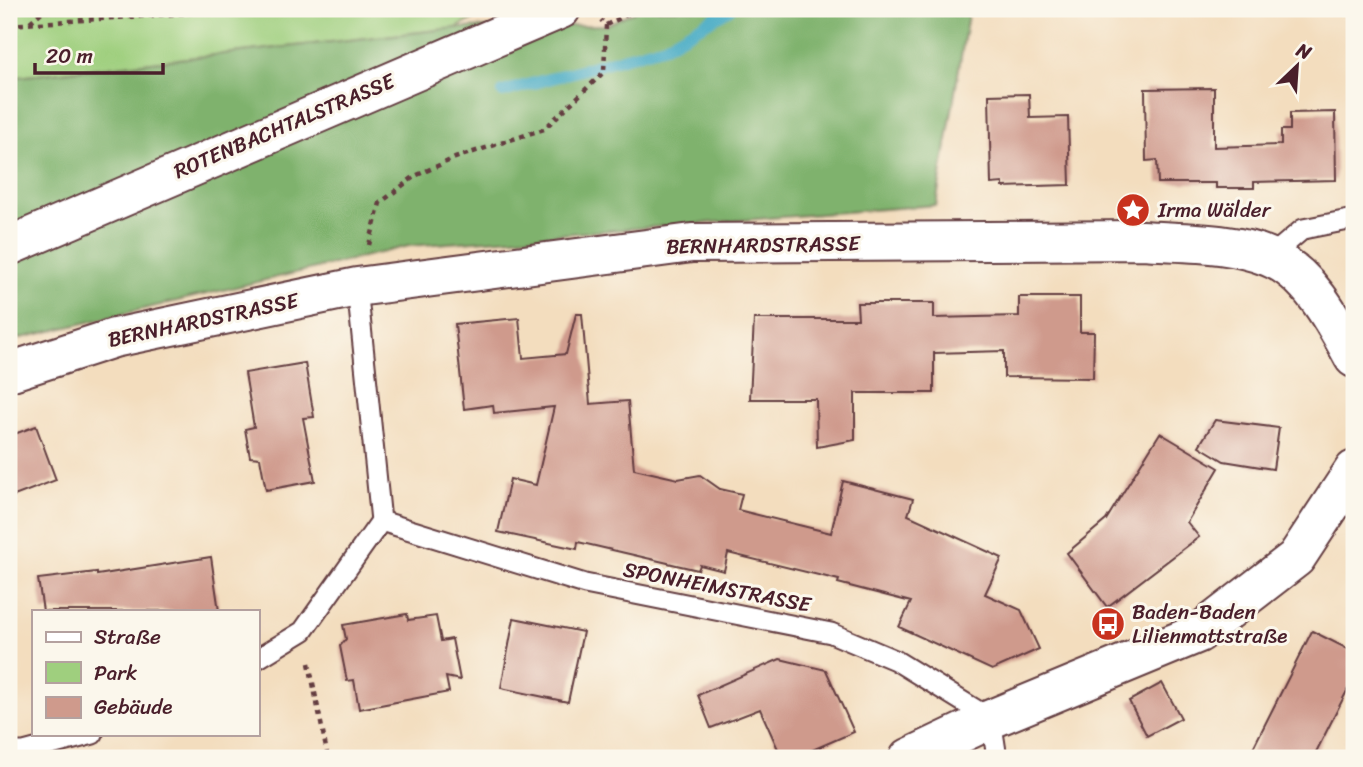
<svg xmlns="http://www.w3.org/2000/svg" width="1363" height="767" viewBox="0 0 1363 767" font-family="Sriracha,sans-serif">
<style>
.green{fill:#9fcf7e;stroke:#747754;stroke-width:2}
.forest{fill:#7fb26d;stroke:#64684c;stroke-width:2}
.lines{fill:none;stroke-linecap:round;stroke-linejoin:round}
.stream{stroke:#46abc5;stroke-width:12}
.building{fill:#cf9a8c}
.lane-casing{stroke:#633c41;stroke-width:23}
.street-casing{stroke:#633c41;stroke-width:42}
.path{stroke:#633c41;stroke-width:4.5;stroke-dasharray:5 5;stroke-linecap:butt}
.lane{stroke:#fff;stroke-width:19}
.street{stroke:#fff;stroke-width:38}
.labels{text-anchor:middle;stroke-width:6;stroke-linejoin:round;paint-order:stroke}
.street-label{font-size:21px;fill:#4a1f2b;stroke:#fbf7ec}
.poi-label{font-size:21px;fill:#4a1f2b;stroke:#fbf7ec;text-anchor:start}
</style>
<rect width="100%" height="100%" fill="#fbf7ec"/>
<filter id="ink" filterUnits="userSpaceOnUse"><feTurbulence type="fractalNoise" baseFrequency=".0143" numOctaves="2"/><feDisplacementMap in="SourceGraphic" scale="14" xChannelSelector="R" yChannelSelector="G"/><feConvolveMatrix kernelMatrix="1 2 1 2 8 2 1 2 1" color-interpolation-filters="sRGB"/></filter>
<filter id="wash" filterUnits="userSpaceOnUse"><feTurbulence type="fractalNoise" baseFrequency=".00686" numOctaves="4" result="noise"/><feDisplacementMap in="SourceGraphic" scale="28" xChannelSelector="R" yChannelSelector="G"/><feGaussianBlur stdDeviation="1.57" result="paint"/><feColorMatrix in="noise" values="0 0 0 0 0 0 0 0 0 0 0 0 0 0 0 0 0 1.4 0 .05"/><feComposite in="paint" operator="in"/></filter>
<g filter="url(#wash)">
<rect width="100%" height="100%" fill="#f3ddbe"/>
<!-- green -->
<path class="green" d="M 9,9 L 495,9 L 456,28 L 9,78 Z"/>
<!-- forest -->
<path class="forest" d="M 639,9 L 969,9 L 936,205 L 409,246 L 9,341 L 9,78 L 456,28 L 606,25 Z"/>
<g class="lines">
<!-- stream -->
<path class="stream" d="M 503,92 L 665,46 L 730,9"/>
</g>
<g id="blocks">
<!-- building -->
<g class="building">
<path d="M 1214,88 L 1214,147 L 1281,145 L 1281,130 L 1290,130 L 1290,113 L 1335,112 L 1336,180 L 1254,182 L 1254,188 L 1216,188 L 1216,183 L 1158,183 L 1157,160 L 1146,161 L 1145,89 Z"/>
<path d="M 1029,94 L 1030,118 L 1068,117 L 1070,185 L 1003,187 L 1003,183 L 991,184 L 989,95 Z"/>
<path d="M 1019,297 L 1080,297 L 1080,332 L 1094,332 L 1093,378 L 1004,377 L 1004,351 L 934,353 L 934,393 L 855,393 L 855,440 L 817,447 L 816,399 L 750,399 L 754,319 L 858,319 L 857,303 L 934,303 L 934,318 L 1019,316 Z"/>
<path d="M 576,314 L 582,314 L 590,404 L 628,401 L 634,469 L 678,479 L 700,475 L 720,489 L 742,494 L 738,510 L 831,533 L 843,481 L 913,499 L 908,515 L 1002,558 L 985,594 L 1021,610 L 1039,649 L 992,670 L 899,627 L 911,602 L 838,583 L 839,580 L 728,553 L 724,571 L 700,565 L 698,570 L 578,542 L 577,549 L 498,532 L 510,479 L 536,485 L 554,407 L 494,413 L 493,405 L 464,409 L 455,324 L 519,318 L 523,358 L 566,354 Z"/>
<path d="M 305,363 L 314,417 L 303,418 L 315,481 L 266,490 L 260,458 L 250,457 L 245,429 L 254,427 L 245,373 Z"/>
<path d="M 1215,420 L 1279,428 L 1273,469 L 1224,461 L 1199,446 Z"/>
<path d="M 36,426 L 56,480 L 9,498 L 9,436 Z"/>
<path d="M 1160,433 L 1219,468 L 1187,522 L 1199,537 L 1107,607 L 1067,553 L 1106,520 Z"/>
<path d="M 211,557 L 219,611 L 43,611 L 38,579 L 97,572 L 97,575 Z"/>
<path d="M 407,614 L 408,620 L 436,616 L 441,641 L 452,639 L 460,680 L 446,677 L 449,692 L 359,709 L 354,680 L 347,681 L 340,646 L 346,639 L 343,625 Z"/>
<path d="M 514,618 L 583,632 L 568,702 L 501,688 Z"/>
<path d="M 1312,631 L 1354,652 L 1354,677 L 1313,758 L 1248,758 Z"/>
<path d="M 780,659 L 826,670 L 854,732 L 794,758 L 782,758 L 760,709 L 711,728 L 698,695 Z"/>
<path d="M 1162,683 L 1181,718 L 1147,736 L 1129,701 Z"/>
</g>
</g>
</g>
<g filter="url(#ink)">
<use href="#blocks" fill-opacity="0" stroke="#633c41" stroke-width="2"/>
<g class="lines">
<!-- lane casing -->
<g class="lane-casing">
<g id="lane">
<path d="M 1270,257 L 1303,229 L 1354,219"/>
<path d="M 357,287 L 381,521 L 585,584 L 831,633 L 895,660 L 991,719 L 997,758"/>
<path d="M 257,659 L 303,631 L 381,521"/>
<path d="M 9,752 L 24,752 L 93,734"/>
</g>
</g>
<!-- street casing -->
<g class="street-casing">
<g id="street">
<path d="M 9,246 L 561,9"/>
<path d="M 9,372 L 114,338 L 357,287 L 692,243 L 1141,240 C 1183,243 1230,241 1269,257 C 1309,272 1335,323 1354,358"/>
<path d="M 909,758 L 991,719 L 1199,633 L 1296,558 L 1354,470"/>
</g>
</g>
<!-- path -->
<g class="path">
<path d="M 30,22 L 45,9"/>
<path d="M 9,25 L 250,9"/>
<path d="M 606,25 L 639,9"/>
<path d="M 369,245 L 380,203 L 415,176 L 455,158 L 544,129 L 604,72 L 606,25 L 601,20"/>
<path d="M 309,663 L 328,758"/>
</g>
<!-- lane -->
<use href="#lane" class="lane"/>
<!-- street -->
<use href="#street" class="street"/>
</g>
</g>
<!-- icons -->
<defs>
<g id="sight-disc" transform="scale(1.75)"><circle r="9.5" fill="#c8321e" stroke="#fbf7ec"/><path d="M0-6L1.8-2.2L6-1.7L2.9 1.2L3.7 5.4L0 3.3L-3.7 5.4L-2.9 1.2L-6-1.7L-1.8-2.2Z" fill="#fff"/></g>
<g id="bus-disc" transform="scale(1.75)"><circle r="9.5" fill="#c8321e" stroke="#fbf7ec"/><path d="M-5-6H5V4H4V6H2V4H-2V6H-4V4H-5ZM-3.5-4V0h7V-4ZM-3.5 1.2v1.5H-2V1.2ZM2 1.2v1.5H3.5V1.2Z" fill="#fff"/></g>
</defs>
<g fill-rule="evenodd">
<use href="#sight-disc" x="1133" y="210"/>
<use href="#bus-disc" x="1108" y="624"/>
</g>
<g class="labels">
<!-- street labels -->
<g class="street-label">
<text transform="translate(284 126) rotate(-23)" y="7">ROTENBACHTALSTRASSE</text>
<text transform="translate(763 245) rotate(-1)" y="7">BERNHARDSTRASSE</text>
<text transform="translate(203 320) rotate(-12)" y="7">BERNHARDSTRASSE</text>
<text transform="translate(717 587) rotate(11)" y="7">SPONHEIMSTRASSE</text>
</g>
<!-- poi labels -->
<g class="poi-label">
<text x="1158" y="217">Irma Wälder</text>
<text x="1132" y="619">Baden-Baden<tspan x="1132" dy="24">Lilienmattstraße</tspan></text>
</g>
</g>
<!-- margin -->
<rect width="1363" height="767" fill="none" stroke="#fbf7ec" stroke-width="35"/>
<!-- legend -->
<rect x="32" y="610" width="228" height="126" fill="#fbf7ec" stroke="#b4a19f" stroke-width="2"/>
<rect x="46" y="632" width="35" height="10" fill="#ffffff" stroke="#b4a19f" stroke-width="2"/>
<text x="94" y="644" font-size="21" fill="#4a1f2b">Straße</text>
<rect x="46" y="662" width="35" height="21" fill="#9fcf7e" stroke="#b4a19f" stroke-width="2"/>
<text x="94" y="680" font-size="21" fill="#4a1f2b">Park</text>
<rect x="46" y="697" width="35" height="21" fill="#cf9a8c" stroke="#b4a19f" stroke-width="2"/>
<text x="94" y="714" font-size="21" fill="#4a1f2b">Gebäude</text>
<!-- north arrow -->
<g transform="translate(1297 66) rotate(25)" stroke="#fbf7ec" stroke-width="5" paint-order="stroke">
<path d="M0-5L12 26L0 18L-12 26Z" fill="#4a1f2b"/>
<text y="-10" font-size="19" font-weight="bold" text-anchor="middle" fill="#4a1f2b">N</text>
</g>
<!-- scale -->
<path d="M35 63v10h128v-10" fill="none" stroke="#4a1f2b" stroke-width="3.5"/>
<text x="46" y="63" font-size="21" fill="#4a1f2b" stroke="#fbf7ec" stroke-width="5" paint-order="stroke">20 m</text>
</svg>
